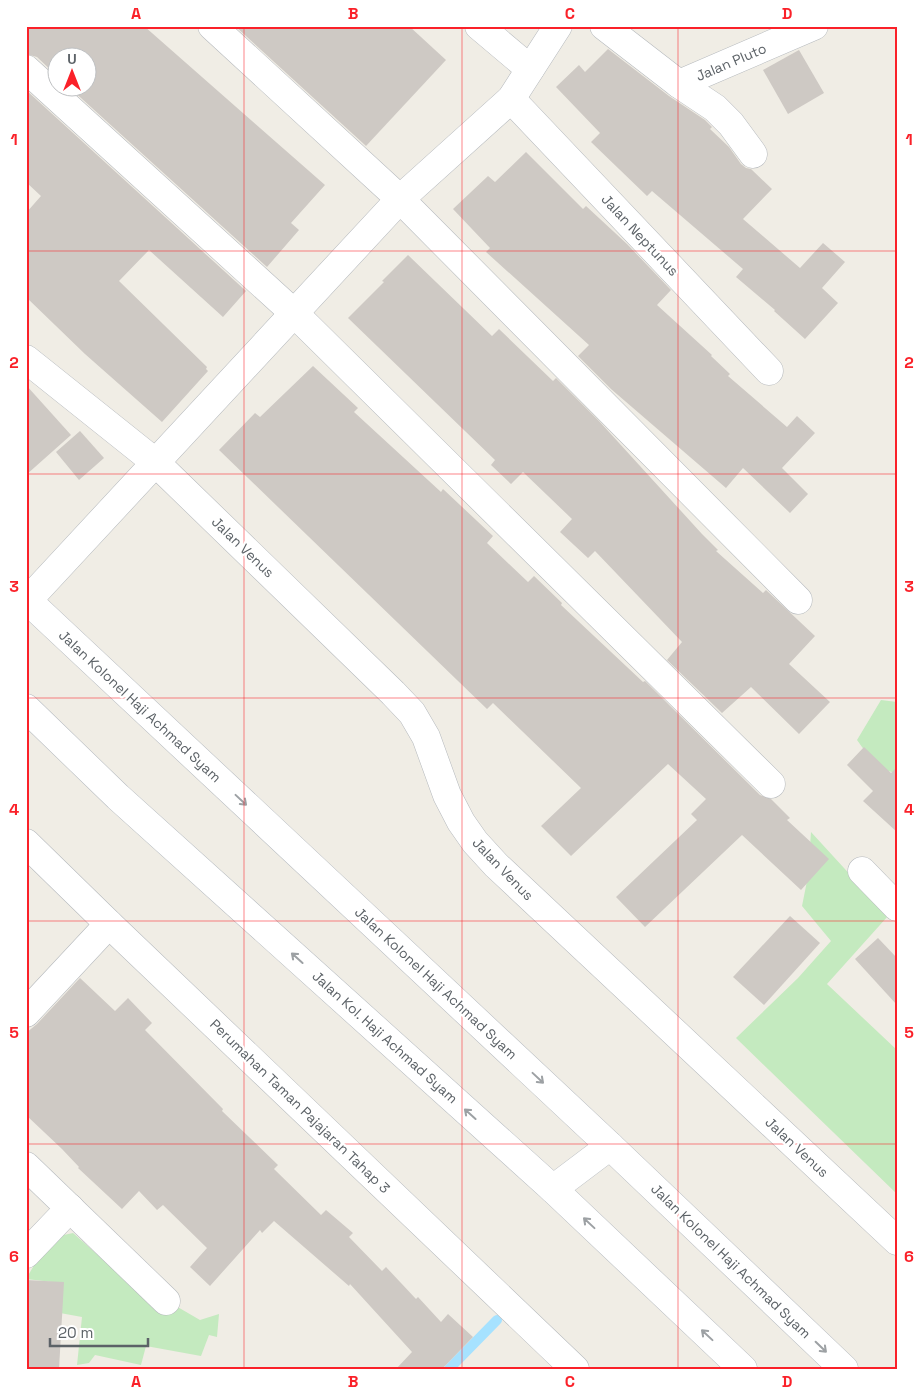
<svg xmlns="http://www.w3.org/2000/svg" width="923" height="1395" viewBox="0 0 923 1395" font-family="'Space Grotesk',sans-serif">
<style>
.green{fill:#c4eabf}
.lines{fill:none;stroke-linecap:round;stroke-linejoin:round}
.stream{stroke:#a6e2ff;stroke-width:10}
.building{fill:#cec9c4}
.street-casing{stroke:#b5b9bd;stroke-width:29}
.secondary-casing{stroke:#b6bbc0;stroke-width:29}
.street{stroke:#fff;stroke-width:28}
.secondary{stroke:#fff;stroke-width:28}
.oneway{stroke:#9da1a4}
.grid{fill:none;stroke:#fa2129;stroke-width:1;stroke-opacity:0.55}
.labels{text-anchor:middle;stroke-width:4.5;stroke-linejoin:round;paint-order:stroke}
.street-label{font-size:14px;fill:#5c6267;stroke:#fff}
.neatline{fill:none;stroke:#fa2129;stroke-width:2}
.grid-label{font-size:16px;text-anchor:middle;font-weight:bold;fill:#fa2129}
</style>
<rect width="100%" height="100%" fill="#f0ede5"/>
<!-- green -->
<g class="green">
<path d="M 881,700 L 897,702 L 897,772 C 879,774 866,752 857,740 Z"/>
<path d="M 811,832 L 888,916 L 827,984 L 897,1050 L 897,1194 L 736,1038 L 798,978 L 831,941 L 802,906 L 808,876 Z"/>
<path d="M 73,1233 L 160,1310 L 169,1302 L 200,1320 L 219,1314 L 217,1337 L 209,1335 L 201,1356 L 146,1346 L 141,1365 L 95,1355 L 89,1363 L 77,1365 L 82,1317 L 49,1311 L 53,1282 L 26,1279 L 50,1238 Z"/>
</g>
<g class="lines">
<!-- stream -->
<path class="stream" d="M 449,1369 L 497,1320"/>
</g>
<!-- building -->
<g class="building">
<path d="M 26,26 L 144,26 L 325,185 L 291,223 L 299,230 L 267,267 L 70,88 L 88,88 L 88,58 L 58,58 L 58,77 L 37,57 L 26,54 Z"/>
<path d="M 235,26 L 409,26 L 446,60 L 366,146 Z"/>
<path d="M 608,49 L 669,96 L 705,120 L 712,127 L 710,129 L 729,147 L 741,164 L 746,168 L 751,169 L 772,189 L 743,219 L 800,268 L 823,243 L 845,262 L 822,288 L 838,303 L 805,339 L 774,311 L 775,310 L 736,277 L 743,269 L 652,191 L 647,196 L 591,142 L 600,133 L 556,87 L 579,65 L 585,72 Z"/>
<path d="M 799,50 L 824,93 L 788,114 L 763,70 Z"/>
<path d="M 26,90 L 246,291 L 223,317 L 149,250 L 119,281 L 207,367 L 206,369 L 208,371 L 162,422 L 85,354 L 26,297 L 26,213 L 41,196 L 26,182 Z"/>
<path d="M 526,152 L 583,209 L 586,206 L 627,244 L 671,290 L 657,305 L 712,355 L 711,356 L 730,374 L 728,376 L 787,427 L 797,416 L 815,433 L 782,468 L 808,494 L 790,513 L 743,468 L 726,488 L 611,389 L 578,356 L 589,345 L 486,252 L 490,248 L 453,209 L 488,176 L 495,182 Z"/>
<path d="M 408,255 L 492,336 L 499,329 L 553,381 L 556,378 L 599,421 L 702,534 L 718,550 L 716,551 L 763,593 L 766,590 L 815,636 L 789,664 L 830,702 L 799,734 L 751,687 L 722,713 L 667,660 L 682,642 L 595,551 L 588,558 L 560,532 L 572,519 L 523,472 L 511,484 L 491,465 L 495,460 L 348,318 L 384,282 L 382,281 Z"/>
<path d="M 313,366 L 358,408 L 354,412 L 441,492 L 443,489 L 493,536 L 487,543 L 528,582 L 534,576 L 562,603 L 561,605 L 643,682 L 645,681 L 760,795 L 771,799 L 790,818 L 787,820 L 829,859 L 801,890 L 742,835 L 645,927 L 616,897 L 697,820 L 691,814 L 706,799 L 668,764 L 571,856 L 541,826 L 581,788 L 493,703 L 487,709 L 219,450 L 255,413 L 260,417 Z"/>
<path d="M 26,385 L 71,435 L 26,475 Z"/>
<path d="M 80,431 L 104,458 L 79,480 L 56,452 Z"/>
<path d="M 864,747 L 891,773 L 897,767 L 897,832 L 863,801 L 873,791 L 847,765 Z"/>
<path d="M 790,916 L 820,943 L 764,1005 L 733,977 Z"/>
<path d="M 878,938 L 897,958 L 897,1005 L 855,959 Z"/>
<path d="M 80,978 L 115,1011 L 128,998 L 152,1023 L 145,1030 L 223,1109 L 222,1111 L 278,1165 L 274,1169 L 321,1215 L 326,1210 L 353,1233 L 349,1237 L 382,1271 L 386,1267 L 416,1299 L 418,1297 L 441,1322 L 448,1314 L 473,1337 L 442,1369 L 396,1369 L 412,1352 L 350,1284 L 349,1286 L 274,1221 L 262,1233 L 260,1230 L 210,1286 L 190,1267 L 207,1248 L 163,1205 L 157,1210 L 139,1191 L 122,1209 L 78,1168 L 79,1167 L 62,1149 L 26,1115 L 26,1033 L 37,1024 Z"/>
<path d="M 26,1280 L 64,1282 L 59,1369 L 26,1369 Z"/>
</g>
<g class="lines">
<!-- street casing -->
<g class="street-casing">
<g id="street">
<path d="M 212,26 L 400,199 L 798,600"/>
<path d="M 479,26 L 530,69"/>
<path d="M 604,26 L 679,84 L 814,26"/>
<path d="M 26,69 L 295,314 L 771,784"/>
<path d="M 679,84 L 715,108 L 731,124 L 753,154"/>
<path d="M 511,99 L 769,371"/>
<path d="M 26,359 L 155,462 L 393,693 L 412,713 L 426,737 L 447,795 L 461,822 L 475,842 L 496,865 L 897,1241"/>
<path d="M 28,600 L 400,199 L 511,99 L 558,26"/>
<path d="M 26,843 L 109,924 L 575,1369"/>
<path d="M 862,871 L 897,907"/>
<path d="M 26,1013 L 109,924"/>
<path d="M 26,1166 L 166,1301"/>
<path d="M 26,1254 L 70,1208"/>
</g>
</g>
<!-- secondary casing -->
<g class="secondary-casing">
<g id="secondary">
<path d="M 26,599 L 610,1146 L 844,1369"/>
<path d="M 26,708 L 118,797 L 553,1189 L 743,1369"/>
<path d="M 553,1189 L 610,1146"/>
</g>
</g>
<!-- street -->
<use href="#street" class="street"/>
<!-- secondary -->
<use href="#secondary" class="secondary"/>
</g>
<!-- one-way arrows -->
<defs><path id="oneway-shaft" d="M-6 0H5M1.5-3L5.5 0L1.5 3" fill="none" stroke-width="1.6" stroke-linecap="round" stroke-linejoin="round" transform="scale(1.25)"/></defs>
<g class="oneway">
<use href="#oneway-shaft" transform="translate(241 800) rotate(43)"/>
<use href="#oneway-shaft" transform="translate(297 958) rotate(-138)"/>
<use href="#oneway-shaft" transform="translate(538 1078) rotate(43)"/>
<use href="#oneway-shaft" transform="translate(470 1114) rotate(-138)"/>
<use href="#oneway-shaft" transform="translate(589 1223) rotate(-137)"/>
<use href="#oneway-shaft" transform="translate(707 1335) rotate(-137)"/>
<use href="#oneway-shaft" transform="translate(821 1347) rotate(44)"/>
</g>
<!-- grid -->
<path class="grid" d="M 244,26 L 244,1369M 462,26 L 462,1369M 678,26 L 678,1369M 26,251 L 897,251M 26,474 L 897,474M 26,698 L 897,698M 26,921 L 897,921M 26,1144 L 897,1144"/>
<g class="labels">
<!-- street labels -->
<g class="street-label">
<text transform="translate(731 62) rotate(-23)" y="5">Jalan Pluto</text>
<text transform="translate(640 235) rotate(47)" y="5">Jalan Neptunus</text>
<text transform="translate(243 547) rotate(44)" y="5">Jalan Venus</text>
<text transform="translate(140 706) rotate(43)" y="5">Jalan Kolonel Haji Achmad Syam</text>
<text transform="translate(503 869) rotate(46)" y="5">Jalan Venus</text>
<text transform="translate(436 983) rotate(43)" y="5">Jalan Kolonel Haji Achmad Syam</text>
<text transform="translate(385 1037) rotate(42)" y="5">Jalan Kol. Haji Achmad Syam</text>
<text transform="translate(300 1106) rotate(44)" y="5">Perumahan Taman Pajajaran Tahap 3</text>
<text transform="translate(797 1147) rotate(43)" y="5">Jalan Venus</text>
<text transform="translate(731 1261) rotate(44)" y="5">Jalan Kolonel Haji Achmad Syam</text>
</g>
</g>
<!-- border -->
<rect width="923" height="1395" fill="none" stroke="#ffffff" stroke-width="55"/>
<!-- north arrow -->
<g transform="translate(72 72)"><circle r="24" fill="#ffffff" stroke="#bec0c2"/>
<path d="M0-4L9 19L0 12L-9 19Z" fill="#fa2129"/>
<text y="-8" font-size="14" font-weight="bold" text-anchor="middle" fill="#5c6267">U</text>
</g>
<!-- scale -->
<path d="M50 1338v8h98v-8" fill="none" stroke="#5c6267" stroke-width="2.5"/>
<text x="58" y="1338" font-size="15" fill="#5c6267" stroke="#ffffff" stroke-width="4" paint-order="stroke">20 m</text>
<rect x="28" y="28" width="868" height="1340" class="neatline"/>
<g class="grid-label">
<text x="136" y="19">A</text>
<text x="353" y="19">B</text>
<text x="570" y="19">C</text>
<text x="787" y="19">D</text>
<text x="14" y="145">1</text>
<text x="909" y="145">1</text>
<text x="14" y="368">2</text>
<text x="909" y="368">2</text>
<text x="14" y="592">3</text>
<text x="909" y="592">3</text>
<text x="14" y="815">4</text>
<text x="909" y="815">4</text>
<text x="14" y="1038">5</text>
<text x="909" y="1038">5</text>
<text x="14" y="1262">6</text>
<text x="909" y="1262">6</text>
<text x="136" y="1387">A</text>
<text x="353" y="1387">B</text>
<text x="570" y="1387">C</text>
<text x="787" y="1387">D</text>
</g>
</svg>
